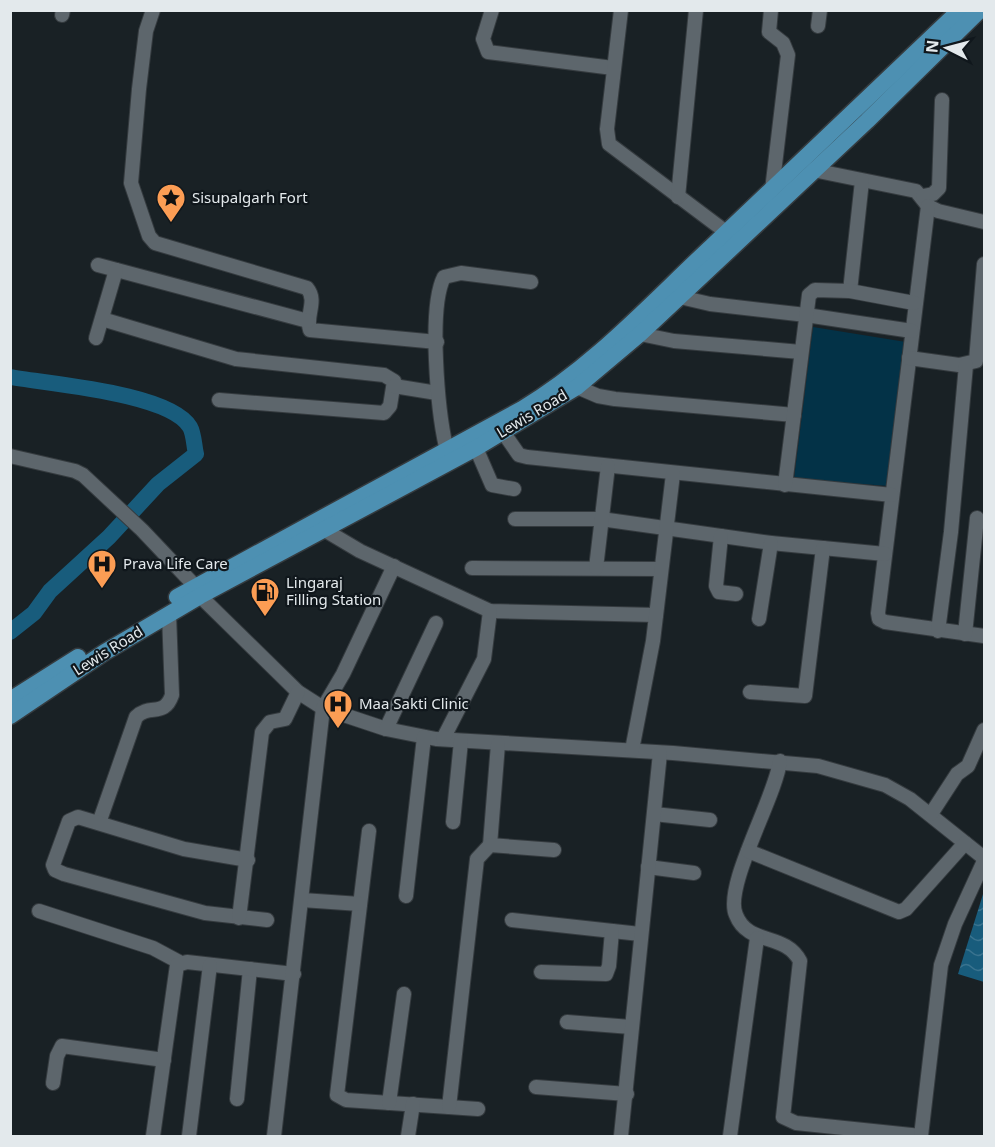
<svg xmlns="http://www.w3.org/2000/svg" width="995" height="1147" viewBox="0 0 995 1147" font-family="'Noto Sans',sans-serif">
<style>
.grass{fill:#033247}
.water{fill:url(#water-waves)}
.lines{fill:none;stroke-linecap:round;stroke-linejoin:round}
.river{stroke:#185c7c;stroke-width:16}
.minor-casing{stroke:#353b3f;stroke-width:16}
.major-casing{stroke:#353b3f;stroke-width:19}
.minor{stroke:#5d666c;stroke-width:14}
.major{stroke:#4d90b2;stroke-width:16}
.labels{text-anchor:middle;stroke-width:4.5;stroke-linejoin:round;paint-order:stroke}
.poi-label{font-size:15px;fill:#e3e9ec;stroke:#10171c;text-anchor:start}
.street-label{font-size:15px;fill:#e3e9ec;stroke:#10171c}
</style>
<defs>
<pattern id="water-waves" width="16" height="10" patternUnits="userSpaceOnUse" patternTransform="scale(1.5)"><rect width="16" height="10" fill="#185c7c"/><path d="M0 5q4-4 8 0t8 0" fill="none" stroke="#39738f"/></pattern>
</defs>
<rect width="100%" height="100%" fill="#192125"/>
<!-- grass -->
<path class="grass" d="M 813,327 L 906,342 L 889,486 L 794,479 Z"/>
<!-- water -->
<path class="water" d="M 984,891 L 984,982 L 958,974 Z"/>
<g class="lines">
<!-- river -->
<path class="river" d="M 10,377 C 49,384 170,393 190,427 C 194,434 194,446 196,454 L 158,484 L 109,537 L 50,591 L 34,613 L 10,632"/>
<!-- minor casing -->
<g class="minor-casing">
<g id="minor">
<path d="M 153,10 L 146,31 L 139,89 L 131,183 L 149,236 L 155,243 L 307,288 C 318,301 305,316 310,330 L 437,342"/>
<path d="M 492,10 L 483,39 L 488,52 L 613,68"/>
<path d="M 621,10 L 607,129 L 609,144 L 726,232"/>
<path d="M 771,10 L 769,32 L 783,43 L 788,55 L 772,190"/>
<path d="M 62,15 L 63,10"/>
<path d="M 818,26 L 820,10"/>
<path d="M 813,170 L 916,191 L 928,206 L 938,211 L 984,222"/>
<path d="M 923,196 L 933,194 L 939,188 L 942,100"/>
<path d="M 678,197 L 696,10"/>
<path d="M 928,206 L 878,613 L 879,619 L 885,622 L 984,636"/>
<path d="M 98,265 L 308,321"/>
<path d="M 850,291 L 862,181"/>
<path d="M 680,297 L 710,304 L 806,315 L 912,331"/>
<path d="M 102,319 L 236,359 L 384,375 L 394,381 L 390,406 L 384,413 L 219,400"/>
<path d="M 640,334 L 674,341 L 801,352"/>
<path d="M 96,338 L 116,270"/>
<path d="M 909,358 L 959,365 L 976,361 L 984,264"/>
<path d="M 394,386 L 437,393"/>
<path d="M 577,387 L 598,396 L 615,399 L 794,415"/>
<path d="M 503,432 L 519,455 L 527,457 L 892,495"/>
<path d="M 446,447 C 438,412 428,308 444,277 L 461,273 L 531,282"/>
<path d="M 476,448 L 492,485 L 514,489"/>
<path d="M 10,456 L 75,471 L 83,475 L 142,530 L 195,586"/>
<path d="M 785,485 L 809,295 L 815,290 L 850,291 L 914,303"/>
<path d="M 515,519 L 601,519 L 771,543 L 885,554"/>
<path d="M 323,529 L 360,551 L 490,611 L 656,615"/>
<path d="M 721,536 L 716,586 L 719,592 L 736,594"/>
<path d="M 472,568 L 660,569"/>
<path d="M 596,568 L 608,466"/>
<path d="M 200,596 L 298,692 L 323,708 L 386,729 L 436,739 L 673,753 L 818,766 L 885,785 L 910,799 L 984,858"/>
<path d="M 759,619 L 771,543"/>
<path d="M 938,631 L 951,532 L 966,365"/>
<path d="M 965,634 L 977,518"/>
<path d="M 750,692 L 805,696 L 823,548"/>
<path d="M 386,729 L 436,623"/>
<path d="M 443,739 L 484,659 L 490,611"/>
<path d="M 632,750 L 653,641 L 673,474"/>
<path d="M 780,761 C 776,796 723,887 736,915 C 748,946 785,932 800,961 L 783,1117 L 796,1123 L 921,1136"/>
<path d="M 654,814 L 710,820"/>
<path d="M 931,814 L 957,774 L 968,766 L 984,730"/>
<path d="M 453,822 L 461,741"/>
<path d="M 99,823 L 136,717 C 150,703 164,718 172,695 L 169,614"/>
<path d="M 369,831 L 337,1095 L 346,1100 L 478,1109"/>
<path d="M 490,845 L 498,744"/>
<path d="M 748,851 L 899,912 L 906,909 L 965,843"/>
<path d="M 248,860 L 184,849 L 78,817 L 69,821 L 53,865 L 55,870 L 64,874 L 205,913 L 267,920"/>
<path d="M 648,867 L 694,873"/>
<path d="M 406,896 L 424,737"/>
<path d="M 302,900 L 360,904"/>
<path d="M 39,911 L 153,948 L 181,963"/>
<path d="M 239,918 L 262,732 L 270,722 L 285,719 L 298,692"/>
<path d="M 512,920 L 640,934"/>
<path d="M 541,972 L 606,974 L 609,966 L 612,931"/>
<path d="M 567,1022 L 631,1027"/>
<path d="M 53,1083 L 57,1056 L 62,1046 L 164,1060"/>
<path d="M 536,1087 L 627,1094"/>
<path d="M 237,1099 L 250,969"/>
<path d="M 389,1103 L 404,994"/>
<path d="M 449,1107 L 477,859 L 490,845 L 554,850"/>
<path d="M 153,1136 L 177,965 L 187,962 L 294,974"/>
<path d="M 189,1136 L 210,965"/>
<path d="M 274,1136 L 323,708 L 343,674 L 394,566"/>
<path d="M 408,1136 L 413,1104"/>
<path d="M 621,1136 L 660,753"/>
<path d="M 730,1136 L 757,938"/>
<path d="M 921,1136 L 941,965 L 955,924 L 984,861"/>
</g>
</g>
<!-- major casing -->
<g class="major-casing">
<g id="major">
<path d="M 177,597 L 522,409 C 594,366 651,303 712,246 C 794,167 878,89 960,10"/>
<path d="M 10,700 L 78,657"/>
<path d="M 10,716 L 105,652 L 200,596 L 476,448 L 577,387 L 640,334 L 867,121 L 980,10"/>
</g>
</g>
<!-- minor -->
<use href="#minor" class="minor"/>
<!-- major -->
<use href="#major" class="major"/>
</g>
<!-- icons -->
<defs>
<g id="sight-pin" transform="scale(1.5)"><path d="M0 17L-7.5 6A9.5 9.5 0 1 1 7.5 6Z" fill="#fc9d54" stroke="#10171c"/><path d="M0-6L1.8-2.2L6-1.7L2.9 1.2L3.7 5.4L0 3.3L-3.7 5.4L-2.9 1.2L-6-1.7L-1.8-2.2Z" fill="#111"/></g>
<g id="hospital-pin" transform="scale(1.5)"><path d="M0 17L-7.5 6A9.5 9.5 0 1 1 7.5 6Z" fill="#fc9d54" stroke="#10171c"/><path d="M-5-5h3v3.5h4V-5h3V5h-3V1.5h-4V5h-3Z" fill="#111"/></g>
<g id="fuel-pin" transform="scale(1.5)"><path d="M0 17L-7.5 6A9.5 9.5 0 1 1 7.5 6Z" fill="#fc9d54" stroke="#10171c"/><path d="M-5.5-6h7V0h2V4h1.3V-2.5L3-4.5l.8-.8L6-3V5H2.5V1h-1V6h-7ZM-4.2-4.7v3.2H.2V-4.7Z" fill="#111"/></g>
</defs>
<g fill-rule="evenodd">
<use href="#sight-pin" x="171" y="198"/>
<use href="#hospital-pin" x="102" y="564"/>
<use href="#fuel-pin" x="265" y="592"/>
<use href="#hospital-pin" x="338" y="704"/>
</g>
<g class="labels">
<!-- poi labels -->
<g class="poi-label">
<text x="192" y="203">Sisupalgarh Fort</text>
<text x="123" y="569">Prava Life Care</text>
<text x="286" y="588">Lingaraj<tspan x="286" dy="17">Filling Station</tspan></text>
<text x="359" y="709">Maa Sakti Clinic</text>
</g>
<!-- street labels -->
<g class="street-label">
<text transform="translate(532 414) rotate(-31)" y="5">Lewis Road</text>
<text transform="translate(108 651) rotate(-32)" y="5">Lewis Road</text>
</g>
</g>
<!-- border -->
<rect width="995" height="1147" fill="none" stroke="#e3e9ec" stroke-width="24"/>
<!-- north arrow -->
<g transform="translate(947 48) rotate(276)" stroke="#10171c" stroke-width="4.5" paint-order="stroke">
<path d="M0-4.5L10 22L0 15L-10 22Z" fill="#e3e9ec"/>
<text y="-9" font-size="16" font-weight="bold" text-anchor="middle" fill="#e3e9ec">N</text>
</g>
</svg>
